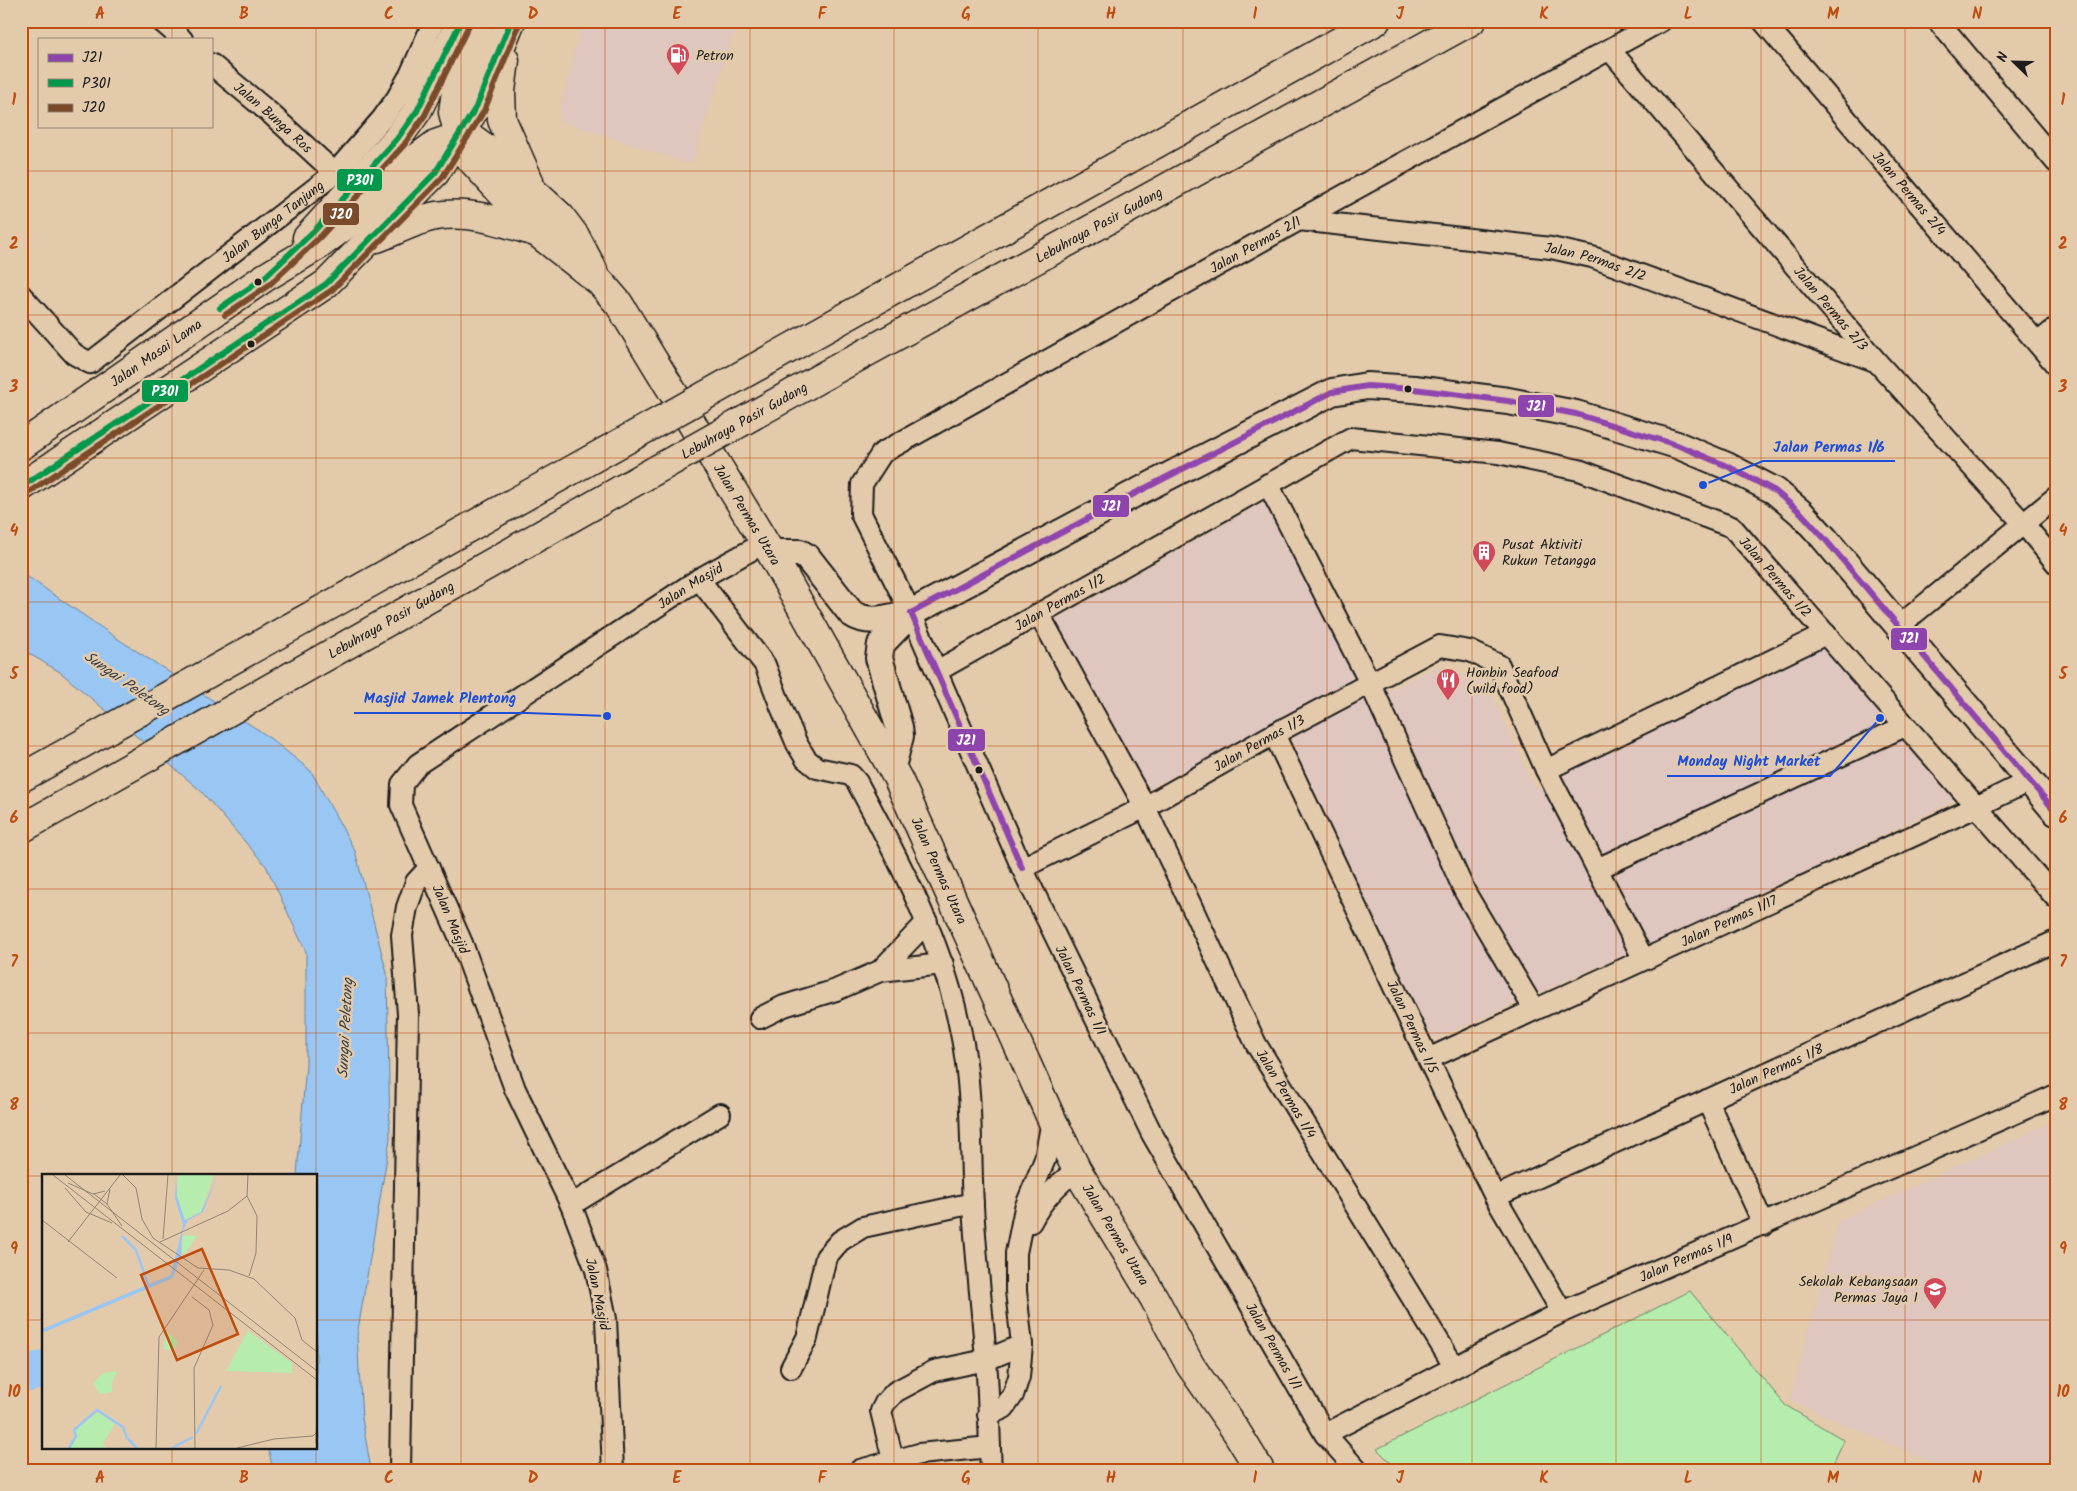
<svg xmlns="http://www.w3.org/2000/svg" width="2077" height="1491" viewBox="0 0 2077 1491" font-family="Kalam,sans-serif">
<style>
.built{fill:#dfc6be}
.green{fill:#b6ecae;stroke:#698465}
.water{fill:#99c6f3;stroke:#67829d}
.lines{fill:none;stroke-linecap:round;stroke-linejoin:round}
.river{stroke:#99c6f3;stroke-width:38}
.minor-casing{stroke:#1c1c1c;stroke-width:24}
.tertiary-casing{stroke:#1c1c1c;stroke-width:30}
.primary-casing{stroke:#1c1c1c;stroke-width:31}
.trunk-casing{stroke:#1c1c1c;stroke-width:31}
.minor{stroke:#e3caab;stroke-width:20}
.tertiary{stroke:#e3caab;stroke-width:26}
.primary{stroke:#e3caab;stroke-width:28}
.trunk{stroke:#e3caab;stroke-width:28}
.trunk-bridge-casing{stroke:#1c1c1c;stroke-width:31;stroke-linecap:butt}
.trunk-bridge{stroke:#e3caab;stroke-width:28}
.bus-1-casing{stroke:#e3caab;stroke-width:10}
.bus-2-casing{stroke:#e3caab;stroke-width:10}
.bus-3-casing{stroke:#e3caab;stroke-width:10}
.bus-1{stroke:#8e44ad;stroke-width:6}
.bus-2{stroke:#03984c;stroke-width:6}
.bus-3{stroke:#7a4b2a;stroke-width:6}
.grid{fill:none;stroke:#bf4d0f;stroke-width:1;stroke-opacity:0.55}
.bus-dot{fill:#1c1c1c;stroke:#e3caab;stroke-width:2}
.labels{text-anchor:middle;stroke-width:5;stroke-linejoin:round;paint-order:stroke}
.poi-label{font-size:14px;fill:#1c1c1c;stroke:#e3caab;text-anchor:start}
.street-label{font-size:14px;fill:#1c1c1c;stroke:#e3caab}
.water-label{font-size:15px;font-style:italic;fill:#353e47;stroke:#e3caab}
.inset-river{fill:none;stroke:#99c6f3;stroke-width:2.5}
.inset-road{fill:none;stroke:#938472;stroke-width:1}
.view{fill:#bf4d0f;fill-opacity:0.15;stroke:#bf4d0f;stroke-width:2.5}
.inset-edge{fill:none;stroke:#1c1c1c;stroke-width:2.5}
.leader{fill:none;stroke:#1d4ed8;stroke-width:2}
.callout-dot{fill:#1d4ed8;stroke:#e3caab;stroke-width:2}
.callout-label{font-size:15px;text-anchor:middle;font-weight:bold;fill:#1d4ed8;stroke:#e3caab;stroke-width:5;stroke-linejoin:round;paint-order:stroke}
.line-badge{stroke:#e3caab;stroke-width:2}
.badge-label{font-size:14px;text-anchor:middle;font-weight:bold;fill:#fff}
.neatline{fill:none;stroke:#bf4d0f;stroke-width:2}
.grid-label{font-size:16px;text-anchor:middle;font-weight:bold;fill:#bf4d0f}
</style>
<rect width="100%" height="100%" fill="#e3caab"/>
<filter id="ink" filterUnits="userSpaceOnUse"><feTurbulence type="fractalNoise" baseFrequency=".02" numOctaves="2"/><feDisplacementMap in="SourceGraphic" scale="10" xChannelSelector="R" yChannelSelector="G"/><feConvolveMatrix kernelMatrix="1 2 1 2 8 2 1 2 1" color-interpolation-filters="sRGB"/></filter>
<g filter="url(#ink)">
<!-- built -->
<g class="built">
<path d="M 582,21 L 737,21 L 691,164 L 558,120 Z"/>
<path d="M 1275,495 L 1385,693 L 1438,666 L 1486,682 L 1535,789 L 1823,648 L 1954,801 L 1684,929 L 1434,1039 L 1371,931 L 1281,720 L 1135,796 L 1042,627 Z"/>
<path d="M 2056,1120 L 2056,1470 L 1948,1470 L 1790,1400 L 1838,1221 Z"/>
</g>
<!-- green -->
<path class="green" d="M 1690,1291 L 1785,1405 L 1844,1440 L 1830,1470 L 1398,1470 L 1377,1449 Z"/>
<!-- water -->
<path class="water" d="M 21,572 L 115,637 L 266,735 L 311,771 L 355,851 L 387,973 L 390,1139 L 357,1336 L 362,1418 L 371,1470 L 273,1470 L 268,1447 L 316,1447 L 316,1175 L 297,1175 L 306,1064 L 306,952 L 266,866 L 200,790 L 60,672 L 21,649 Z"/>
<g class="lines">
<!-- river -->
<path class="river" d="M 21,1374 L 44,1370"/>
<!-- minor casing -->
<g class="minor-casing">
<g id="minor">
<path d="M 161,21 L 182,39"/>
<path id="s1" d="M 1763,21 L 2056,365"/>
<path d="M 1938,21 L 2056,162"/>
<path id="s2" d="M 1610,50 L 1877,362 L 2023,523 L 2056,563"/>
<path id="s3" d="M 211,64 L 271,114 L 335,173"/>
<path id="s4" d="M 1299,220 L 1551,248 L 1592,257 L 1875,361"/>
<path id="s5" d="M 21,295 L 74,354 L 90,363 L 335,173 L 382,119 L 397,98 L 410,75 L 434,21"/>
<path d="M 2038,343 L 2056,328"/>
<path d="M 1268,484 L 1370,683 L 1465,892 L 1534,1009"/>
<path d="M 699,579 L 765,665 L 781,707 L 797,744 L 806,759 L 817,768 L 851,775 L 857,782 C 900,862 943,943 961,1033 C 973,1090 970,1148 973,1206 C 976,1257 982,1309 986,1360 C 989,1397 989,1433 991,1470"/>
<path id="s6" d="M 1039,614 L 1145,807 L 1256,1044 L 1454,1366"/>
<path d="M 1899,626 L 2056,497"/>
<path id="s7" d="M 937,671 L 1351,438 L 1498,453 L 1579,470 L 1732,527 L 2056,898"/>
<path id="s8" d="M 1274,734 L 1428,1059 L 1495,1197 L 1562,1312"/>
<path d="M 1546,770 L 1826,634"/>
<path id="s9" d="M 1022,868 L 1145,807 L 1274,734 L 1440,646 L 1470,651 L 1499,665 L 1546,770 L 1643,958"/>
<path d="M 1597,869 L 1905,726"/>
<path d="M 880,971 L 927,922"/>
<path d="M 760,1018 L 784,1006 L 836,990 L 880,971 L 943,964"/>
<path id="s10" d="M 1428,1059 L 1976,807 L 2029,781"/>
<path d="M 1707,1100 L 1764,1225"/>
<path id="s11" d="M 1495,1197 L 2056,941"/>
<path d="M 571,1205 L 720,1114"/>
<path d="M 1031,1222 C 1042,1200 1057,1184 1077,1170"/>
<path d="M 791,1368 L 807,1338 L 826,1257 L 840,1241 L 863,1227 L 973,1203"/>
<path d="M 988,1415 L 1004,1408 L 1013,1395 L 1019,1377 L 1022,1345 L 1016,1291 L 1016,1253 L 1025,1208 L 1045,1159 L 1052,1120"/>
<path id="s12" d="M 1325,1434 L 1562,1312 L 2056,1095"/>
<path d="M 893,1460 L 881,1411 L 885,1403 L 895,1392 L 934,1371 L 986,1360 L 1022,1345"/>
<path d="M 400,1470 L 408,1014 L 402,935 L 407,907 L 416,882 L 429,868"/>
<path id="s13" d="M 613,1470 L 606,1319 L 596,1270 L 571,1205 L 515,1089 L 462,943 L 401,805 L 402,784 L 418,764 L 699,579 L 764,543"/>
<path d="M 860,1470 L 919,1454 L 990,1447"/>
<path id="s14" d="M 1357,1470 L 1325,1434 L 1152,1134 L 1022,868 L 911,613 L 861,514 L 862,484 L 882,453 L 1299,220 L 1661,21"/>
</g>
</g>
<!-- tertiary casing -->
<g class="tertiary-casing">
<g id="tertiary">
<path d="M 771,553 L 800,553 L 807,557 L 851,613 C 870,626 890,617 911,613"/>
<path d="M 892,767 L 900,736 L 899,727 L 879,658 L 881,644 L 911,613 L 1130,496 L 1332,392 L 1367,386 L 1414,389 L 1508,401 L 1576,414 L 1677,445 L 1727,466 L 1775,491 L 1801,513 L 1824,538 L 2056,812"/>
</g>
</g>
<!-- primary casing -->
<g class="primary-casing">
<g id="primary">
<path id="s15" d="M 481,21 L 457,85 L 453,112 L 459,136 L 467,155 L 539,234 L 600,282 L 619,304 L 771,553 L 898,779 L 1052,1120 L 1077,1170 L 1154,1298 L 1190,1365 L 1236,1431 L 1260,1470"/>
<path d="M 505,60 L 501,91 L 502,120 L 529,181"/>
<path d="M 459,136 L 476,141 L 489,151 L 560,216 L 575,236 L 593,270"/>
<path d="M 307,238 L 397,139 L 417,111 L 461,21"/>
<path d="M 377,238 C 395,231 418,219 436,216 C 470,210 503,222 535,232"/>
<path id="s16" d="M 21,446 L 264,278 L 319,245 L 372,205 L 417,158 L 436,144 L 459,136"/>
<path d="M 21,487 L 326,284 L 435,173 L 476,107 L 511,21"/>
</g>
</g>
<!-- trunk casing -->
<g class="trunk-casing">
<g id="trunk">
<path d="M 801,342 L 1376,21"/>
<path id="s17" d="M 827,374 L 1471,21"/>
<path d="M 21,778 L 606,451"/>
<path id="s18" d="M 21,829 L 622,489"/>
</g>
</g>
<!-- minor -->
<use href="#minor" class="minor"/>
<!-- tertiary -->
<use href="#tertiary" class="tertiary"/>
<!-- primary -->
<use href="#primary" class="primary"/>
<!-- trunk -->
<use href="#trunk" class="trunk"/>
<!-- trunk-bridge casing -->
<g class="trunk-bridge-casing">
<g id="trunk-bridge">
<path d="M 606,451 L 801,342"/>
<path id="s19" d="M 622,489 L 827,374"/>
</g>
</g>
<!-- trunk-bridge -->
<use href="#trunk-bridge" class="trunk-bridge"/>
<!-- bus-1 casing -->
<g class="bus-1-casing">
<g id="bus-1">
<path d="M 911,613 L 1130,496 L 1332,392 L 1367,386 L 1414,389 L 1508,401 L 1576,414 L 1677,445 L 1727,466 L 1775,491 L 1801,513 L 1824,538 L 2056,812"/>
<path d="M 911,613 L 1022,868"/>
</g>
</g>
<!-- bus-2 casing -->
<g class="bus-2-casing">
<g id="bus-2">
<path d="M 220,308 L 264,278 L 315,230 L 397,139 L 417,111 L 461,21"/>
<path d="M 21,487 L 326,284 L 435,173 L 476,107 L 511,21"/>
</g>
</g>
<!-- bus-3 casing -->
<g class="bus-3-casing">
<g id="bus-3">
<path d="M 225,315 L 269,285 L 321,236 L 404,145 L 425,115 L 469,25"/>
<path d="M 26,494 L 332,290 L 442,178 L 484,111 L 519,24"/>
</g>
</g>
<!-- bus-1 -->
<use href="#bus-1" class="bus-1"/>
<!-- bus-2 -->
<use href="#bus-2" class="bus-2"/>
<!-- bus-3 -->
<use href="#bus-3" class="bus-3"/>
</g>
</g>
<!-- grid -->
<path class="grid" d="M 172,21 L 172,39M 316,21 L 316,1470M 461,21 L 461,1470M 605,21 L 605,1470M 750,21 L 750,1470M 894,21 L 894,1470M 1038,21 L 1038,1470M 1183,21 L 1183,1470M 1327,21 L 1327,1470M 1472,21 L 1472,1470M 1616,21 L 1616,1470M 1761,21 L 1761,1470M 1905,21 L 1905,1470M 172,126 L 172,1175M 21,171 L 2056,171M 21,315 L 2056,315M 21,458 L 2056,458M 21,602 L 2056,602M 21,746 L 2056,746M 21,889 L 2056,889M 21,1033 L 2056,1033M 21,1176 L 44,1176M 316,1176 L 2056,1176M 21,1320 L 44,1320M 316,1320 L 2056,1320M 172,1447 L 172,1470"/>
<!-- icons -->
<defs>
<g id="fuel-pin" transform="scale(1.25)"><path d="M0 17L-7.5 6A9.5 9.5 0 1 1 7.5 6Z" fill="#d1495b" stroke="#e3caab"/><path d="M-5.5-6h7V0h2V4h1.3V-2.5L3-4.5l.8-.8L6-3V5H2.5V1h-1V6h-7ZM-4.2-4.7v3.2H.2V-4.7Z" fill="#fff"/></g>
<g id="building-pin" transform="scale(1.25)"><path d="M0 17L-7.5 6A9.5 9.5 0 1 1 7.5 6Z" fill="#d1495b" stroke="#e3caab"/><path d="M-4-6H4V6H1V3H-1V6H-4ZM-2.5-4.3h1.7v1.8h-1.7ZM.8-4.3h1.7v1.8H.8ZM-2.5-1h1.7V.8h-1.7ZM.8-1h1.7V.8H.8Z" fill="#fff"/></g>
<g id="restaurant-pin" transform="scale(1.25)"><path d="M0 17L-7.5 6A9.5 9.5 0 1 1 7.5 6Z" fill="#d1495b" stroke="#e3caab"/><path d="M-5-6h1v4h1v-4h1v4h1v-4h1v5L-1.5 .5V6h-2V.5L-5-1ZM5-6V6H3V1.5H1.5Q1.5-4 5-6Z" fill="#fff"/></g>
<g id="school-pin" transform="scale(1.25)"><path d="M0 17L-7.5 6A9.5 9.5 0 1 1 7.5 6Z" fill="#d1495b" stroke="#e3caab"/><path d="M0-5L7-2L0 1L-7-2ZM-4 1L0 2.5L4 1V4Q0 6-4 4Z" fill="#fff"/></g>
</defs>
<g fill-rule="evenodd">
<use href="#fuel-pin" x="678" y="55"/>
<use href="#building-pin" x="1484" y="552"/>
<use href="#restaurant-pin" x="1448" y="680"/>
<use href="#school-pin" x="1935" y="1289"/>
</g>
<!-- markers -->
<g class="bus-dot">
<circle cx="258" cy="282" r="4.5"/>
<circle cx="251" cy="344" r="4.5"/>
<circle cx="1408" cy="389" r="4.5"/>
<circle cx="979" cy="770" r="4.5"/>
</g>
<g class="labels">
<!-- poi labels -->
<g class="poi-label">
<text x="696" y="60">Petron</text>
<text x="1502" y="549">Pusat Aktiviti<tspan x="1502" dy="16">Rukun Tetangga</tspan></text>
<text x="1466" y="677">Honbin Seafood<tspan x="1466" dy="16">(wild food)</tspan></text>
<text x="1918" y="1286" text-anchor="end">Sekolah Kebangsaan<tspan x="1918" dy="16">Permas Jaya 1</tspan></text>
</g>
<!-- street labels -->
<g class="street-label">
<text dy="5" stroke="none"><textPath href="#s3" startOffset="82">Jalan Bunga Ros</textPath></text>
<text dy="5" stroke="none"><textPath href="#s1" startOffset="226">Jalan Permas 2/4</textPath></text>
<text dy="5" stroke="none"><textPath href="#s5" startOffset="329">Jalan Bunga Tanjung</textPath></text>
<text dy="5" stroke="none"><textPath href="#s17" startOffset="310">Lebuhraya Pasir Gudang</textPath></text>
<text dy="5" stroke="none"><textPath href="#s14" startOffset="1574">Jalan Permas 2/1</textPath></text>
<text dy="5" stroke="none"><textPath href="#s4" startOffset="300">Jalan Permas 2/2</textPath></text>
<text dy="5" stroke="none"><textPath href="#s2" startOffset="340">Jalan Permas 2/3</textPath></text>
<text dy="5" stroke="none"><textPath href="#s16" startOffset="164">Jalan Masai Lama</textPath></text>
<text dy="5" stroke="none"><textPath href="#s19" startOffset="140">Lebuhraya Pasir Gudang</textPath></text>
<text dy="5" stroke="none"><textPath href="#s15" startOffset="601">Jalan Permas Utara</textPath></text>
<text dy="5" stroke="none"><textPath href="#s7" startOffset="935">Jalan Permas 1/2</textPath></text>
<text dy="5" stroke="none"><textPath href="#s13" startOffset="1078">Jalan Masjid</textPath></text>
<text dy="5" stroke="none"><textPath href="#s7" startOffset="141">Jalan Permas 1/2</textPath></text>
<text dy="5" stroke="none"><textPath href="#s18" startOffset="425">Lebuhraya Pasir Gudang</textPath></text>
<text dy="5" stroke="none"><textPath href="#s9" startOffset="268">Jalan Permas 1/3</textPath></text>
<text dy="5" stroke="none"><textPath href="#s15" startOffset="1006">Jalan Permas Utara</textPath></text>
<text transform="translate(451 919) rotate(67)" y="5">Jalan Masjid</text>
<text dy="5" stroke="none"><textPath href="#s10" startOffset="331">Jalan Permas 1/17</textPath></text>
<text transform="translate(1081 990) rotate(64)" y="5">Jalan Permas 1/1</text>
<text dy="5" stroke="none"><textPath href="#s8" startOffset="324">Jalan Permas 1/5</textPath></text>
<text dy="5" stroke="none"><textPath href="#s11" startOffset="309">Jalan Permas 1/8</textPath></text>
<text dy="5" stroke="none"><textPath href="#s6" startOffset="540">Jalan Permas 1/4</textPath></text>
<text dy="5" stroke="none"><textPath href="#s15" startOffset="1411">Jalan Permas Utara</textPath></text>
<text dy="5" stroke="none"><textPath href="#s12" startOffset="402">Jalan Permas 1/9</textPath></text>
<text transform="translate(598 1294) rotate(78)" y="5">Jalan Masjid</text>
<text transform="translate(1274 1346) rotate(60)" y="5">Jalan Permas 1/1</text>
</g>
<!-- water labels -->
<g class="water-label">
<text transform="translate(127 683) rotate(35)" y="5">Sungai Peletong</text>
<text transform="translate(345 1028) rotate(-87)" y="5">Sungai Peletong</text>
</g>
</g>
<!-- overview -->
<g transform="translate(42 1174)">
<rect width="275" height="275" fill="#e3caab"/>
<path d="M 136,1 L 172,1 L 159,38 L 142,47 L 135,22 ZM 141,61 L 155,62 L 143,80 L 140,78 ZM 124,157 L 136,167 L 133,176 L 122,175 ZM 206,157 L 250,189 L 250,199 L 184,197 ZM 76,197 L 70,208 L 70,218 L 58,220 L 51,210 L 61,199 ZM 56,238 L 73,250 L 61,269 L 64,274 L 27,274 L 35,263 L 33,256 Z" fill="#b6ecae"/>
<path d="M 134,1 L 135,22 L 143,46 L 159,38 L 176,1 L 161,38 L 146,46 L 140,58 L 139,81 L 131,104 L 0,159 L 0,155 L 129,101 L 141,51 L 133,24 Z" fill="#99c6f3"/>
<path class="inset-river" d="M 80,62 L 94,76 L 107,113M 154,260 L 179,212M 27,274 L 34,262 L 32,256 L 55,236 L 81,253 L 85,264 L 95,274M 130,274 L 151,263"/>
<path class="inset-road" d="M 11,1 L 275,206M 23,1 L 275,197M 81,1 L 94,14 L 100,45 L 111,64 L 156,94 L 187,96 L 212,105 L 253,144 L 260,166 L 275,178M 206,1 L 205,22 L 215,42 L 214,79 L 207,102M 26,9 L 51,20 L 63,17M 23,14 L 44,38 L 70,49M 52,20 L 65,30 L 80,52M 65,30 L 68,15M 0,46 L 75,104M 121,65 L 126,1M 26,68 L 78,1M 118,68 L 186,37 L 205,22M 150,123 L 167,136 L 171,151 L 152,194 L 153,274M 274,269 L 275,228M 114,274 L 117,163 L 162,96M 195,274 L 232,265 L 271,262 L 274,259"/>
<path class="view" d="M 160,75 L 196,160 L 135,186 L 99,101 Z"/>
<rect width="275" height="275" class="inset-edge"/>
</g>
<!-- callouts -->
<path class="leader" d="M1703 485L1763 461H1895M607 716L527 713H354M1880 718L1830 776H1667"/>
<g class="callout-dot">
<circle cx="1703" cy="485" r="5"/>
<circle cx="607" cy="716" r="5"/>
<circle cx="1880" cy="718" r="5"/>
</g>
<g class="callout-label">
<text x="1829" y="452">Jalan Permas 1/6</text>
<text x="440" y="703">Masjid Jamek Plentong</text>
<text x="1749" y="766">Monday Night Market</text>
</g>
<g class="line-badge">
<rect x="336" y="168" width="47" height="24" rx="5" fill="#03984c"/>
<rect x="322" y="202" width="38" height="24" rx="5" fill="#7a4b2a"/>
<rect x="141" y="379" width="48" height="24" rx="5" fill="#03984c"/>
<rect x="1517" y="394" width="38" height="24" rx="5" fill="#8e44ad"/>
<rect x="1092" y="494" width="38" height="24" rx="5" fill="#8e44ad"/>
<rect x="1890" y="627" width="38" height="24" rx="5" fill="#8e44ad"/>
<rect x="947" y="728" width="39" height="24" rx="5" fill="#8e44ad"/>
</g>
<g class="badge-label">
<text x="360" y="185">P301</text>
<text x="341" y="219">J20</text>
<text x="165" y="396">P301</text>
<text x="1536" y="411">J21</text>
<text x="1111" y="511">J21</text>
<text x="1909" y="643">J21</text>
<text x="966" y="745">J21</text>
</g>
<!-- margin -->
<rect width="2077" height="1491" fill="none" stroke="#e3caab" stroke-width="55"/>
<!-- legend -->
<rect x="38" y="38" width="175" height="90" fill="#e3caab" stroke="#938472"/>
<rect x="48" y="54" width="25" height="8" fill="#8e44ad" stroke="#938472"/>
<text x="82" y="62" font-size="15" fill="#1c1c1c">J21</text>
<rect x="48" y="79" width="25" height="8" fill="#03984c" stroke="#938472"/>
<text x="82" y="88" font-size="15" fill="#1c1c1c">P301</text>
<rect x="48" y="104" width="25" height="8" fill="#7a4b2a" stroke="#938472"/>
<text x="82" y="112" font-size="15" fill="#1c1c1c">J20</text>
<!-- north arrow -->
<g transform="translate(2014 62) rotate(293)" stroke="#e3caab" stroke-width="4" paint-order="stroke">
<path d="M0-4L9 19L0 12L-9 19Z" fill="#1c1c1c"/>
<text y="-8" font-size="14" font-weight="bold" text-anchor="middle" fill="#1c1c1c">N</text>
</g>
<rect x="28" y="28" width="2022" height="1436" class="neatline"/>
<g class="grid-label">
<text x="100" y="19">A</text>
<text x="244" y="19">B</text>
<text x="389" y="19">C</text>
<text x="533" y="19">D</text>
<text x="677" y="19">E</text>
<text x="822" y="19">F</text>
<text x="966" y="19">G</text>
<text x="1111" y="19">H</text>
<text x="1255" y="19">I</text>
<text x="1400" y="19">J</text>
<text x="1544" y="19">K</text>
<text x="1688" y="19">L</text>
<text x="1833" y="19">M</text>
<text x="1977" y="19">N</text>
<text x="14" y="105">1</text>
<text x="2063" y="105">1</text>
<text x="14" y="249">2</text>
<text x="2063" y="249">2</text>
<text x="14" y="392">3</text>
<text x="2063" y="392">3</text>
<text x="14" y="536">4</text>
<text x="2063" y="536">4</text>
<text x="14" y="679">5</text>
<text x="2063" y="679">5</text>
<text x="14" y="823">6</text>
<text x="2063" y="823">6</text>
<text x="14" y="967">7</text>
<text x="2063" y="967">7</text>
<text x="14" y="1110">8</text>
<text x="2063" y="1110">8</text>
<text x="14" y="1254">9</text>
<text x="2063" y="1254">9</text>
<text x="14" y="1397">10</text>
<text x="2063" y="1397">10</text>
<text x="100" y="1483">A</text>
<text x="244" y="1483">B</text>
<text x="389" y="1483">C</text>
<text x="533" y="1483">D</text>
<text x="677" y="1483">E</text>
<text x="822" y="1483">F</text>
<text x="966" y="1483">G</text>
<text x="1111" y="1483">H</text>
<text x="1255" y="1483">I</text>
<text x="1400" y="1483">J</text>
<text x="1544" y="1483">K</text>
<text x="1688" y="1483">L</text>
<text x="1833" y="1483">M</text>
<text x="1977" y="1483">N</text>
</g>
</svg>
